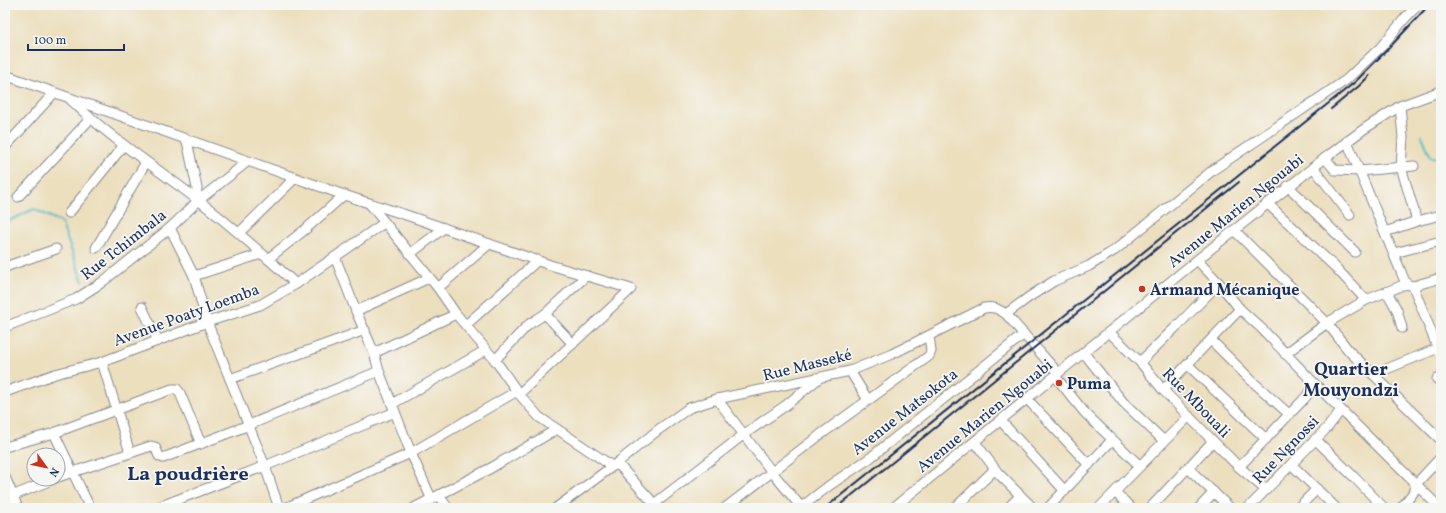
<svg xmlns="http://www.w3.org/2000/svg" width="1446" height="513" viewBox="0 0 1446 513" font-family="Vollkorn,serif">
<style>
.lines{fill:none;stroke-linecap:round;stroke-linejoin:round}
.stream{stroke:#4bb9c3;stroke-width:2}
.minor-casing{stroke:#84878e;stroke-width:11}
.minor{stroke:#fff;stroke-width:9}
.rail{stroke:#1b2f5e;stroke-width:2}
.poi-dot{fill:#c8321e;stroke:#f6f6f2;stroke-width:1.5}
.labels{text-anchor:middle;stroke-width:3.5;stroke-linejoin:round;paint-order:stroke}
.street-label{font-size:16px;fill:#1b2f5e;stroke:#f6f6f2}
.poi-label{font-size:16px;font-weight:bold;fill:#1b2f5e;stroke:#f6f6f2;text-anchor:start}
.quarter-label{font-size:18px;font-weight:bold;fill:#1b2f5e;stroke:#f6f6f2}
.district-label{font-size:20px;font-weight:bold;fill:#1b2f5e;stroke:#f6f6f2}
</style>
<rect width="100%" height="100%" fill="#f6f6f2"/>
<filter id="ink" filterUnits="userSpaceOnUse"><feTurbulence type="fractalNoise" baseFrequency=".025" numOctaves="2"/><feDisplacementMap in="SourceGraphic" scale="8" xChannelSelector="R" yChannelSelector="G"/><feConvolveMatrix kernelMatrix="1 2 1 2 8 2 1 2 1" color-interpolation-filters="sRGB"/></filter>
<filter id="wash" filterUnits="userSpaceOnUse"><feTurbulence type="fractalNoise" baseFrequency=".012" numOctaves="4" result="noise"/><feDisplacementMap in="SourceGraphic" scale="16" xChannelSelector="R" yChannelSelector="G"/><feGaussianBlur stdDeviation="0.9" result="paint"/><feColorMatrix in="noise" values="0 0 0 0 0 0 0 0 0 0 0 0 0 0 0 0 0 1.4 0 .05"/><feComposite in="paint" operator="in"/></filter>
<g filter="url(#wash)">
<rect width="100%" height="100%" fill="#ecdfbe"/>
<g class="lines">
<!-- stream -->
<g class="stream">
<path d="M 1422,136 L 1431,157 L 1441,158"/>
<path d="M 5,223 L 34,209 L 61,222 L 83,282"/>
</g>
</g>
</g>
<g filter="url(#ink)">
<g class="lines">
<!-- minor casing -->
<g class="minor-casing">
<g id="minor">
<path d="M 5,75 L 344,195 L 409,216 L 550,265 L 631,289 L 519,394"/>
<path d="M 71,100 C 110,138 155,167 198,200 C 232,226 264,255 296,284"/>
<path d="M 1400,106 L 1403,137 L 1401,167 L 1417,221"/>
<path d="M 187,141 L 197,188 L 196,198"/>
<path d="M 1347,141 L 1406,284"/>
<path d="M 5,147 L 54,93"/>
<path d="M 1325,158 L 1335,170 L 1360,171 L 1414,166"/>
<path d="M 1313,167 L 1350,215"/>
<path d="M 1288,186 L 1355,252"/>
<path d="M 18,197 L 90,119"/>
<path d="M 369,203 L 438,288 L 456,314 L 495,360 L 519,394 L 539,417 L 612,466"/>
<path d="M 1267,203 L 1335,267 L 1366,300"/>
<path d="M 69,213 L 124,145"/>
<path d="M 170,228 L 194,276 L 207,322 L 265,466 L 279,508"/>
<path d="M 1234,230 L 1327,323 L 1349,351 L 1441,440"/>
<path d="M 1385,232 L 1417,221 L 1441,215"/>
<path d="M 239,233 L 295,178"/>
<path d="M 96,248 L 146,162"/>
<path d="M 1394,253 L 1441,241"/>
<path d="M 410,254 L 444,228"/>
<path d="M 335,257 L 356,311 L 374,353 L 379,371 L 411,453 L 432,500"/>
<path d="M 268,259 L 307,228 L 344,195"/>
<path d="M 1197,260 L 1219,283 L 1240,309 L 1261,328 L 1316,385 L 1440,508"/>
<path d="M 5,267 L 56,249"/>
<path d="M 194,276 L 261,254"/>
<path d="M 1413,286 L 1438,349"/>
<path d="M 438,288 L 489,244"/>
<path d="M 1387,292 L 1397,310 L 1402,328"/>
<path d="M 142,307 L 158,341"/>
<path d="M 356,311 L 429,278"/>
<path d="M 545,314 L 573,344"/>
<path d="M 1006,314 L 1029,297 L 1054,281 L 1089,266 L 1115,250 L 1213,170 L 1346,80 L 1381,47 L 1406,17 L 1418,5"/>
<path d="M 466,325 L 538,260"/>
<path d="M 5,327 L 76,299 L 101,283 L 170,228 L 199,200 L 247,162"/>
<path d="M 1109,332 L 1140,362 L 1163,390 L 1213,441 L 1239,467 L 1266,490"/>
<path d="M 1211,340 L 1252,381 L 1289,414"/>
<path d="M 374,353 L 456,314"/>
<path d="M 1084,353 L 1123,402 L 1164,441"/>
<path d="M 1285,354 L 1327,323 L 1366,300 L 1406,284 L 1413,286 L 1441,278"/>
<path d="M 495,360 L 528,325 L 545,314 L 586,276"/>
<path d="M 102,362 L 130,453"/>
<path d="M 1140,362 L 1180,323 L 1219,283"/>
<path d="M 1188,365 L 1266,439"/>
<path d="M 850,371 L 868,400"/>
<path d="M 1374,374 L 1441,347"/>
<path d="M 1055,376 L 1085,413 L 1140,466"/>
<path d="M 230,379 L 365,330"/>
<path d="M 1437,379 L 1441,382"/>
<path d="M 1163,390 L 1240,309"/>
<path d="M 5,392 L 55,374 L 102,362 L 207,322 L 260,305 L 296,284 L 384,223"/>
<path d="M 717,399 L 772,472 L 801,507"/>
<path d="M 1027,399 L 1089,465"/>
<path d="M 392,404 L 486,350"/>
<path d="M 1001,421 L 1065,491"/>
<path d="M 54,433 L 90,508"/>
<path d="M 1315,439 L 1354,477 L 1384,508"/>
<path d="M 975,442 L 998,473 L 1033,508"/>
<path d="M 5,447 L 54,433 L 172,389 L 177,389 L 180,393 L 201,444"/>
<path d="M 617,463 L 658,508"/>
<path d="M 1291,464 L 1336,508"/>
<path d="M 1239,467 L 1303,400 L 1316,385"/>
<path d="M 1188,468 L 1230,508"/>
<path d="M 5,477 L 18,508"/>
<path d="M 58,477 L 151,446 L 155,447 L 159,456 L 163,458 L 249,425 L 379,371"/>
<path d="M 1115,492 L 1131,508"/>
<path d="M 12,496 L 54,479"/>
<path d="M 439,496 L 448,508"/>
<path d="M 156,508 L 265,466 L 395,412"/>
<path d="M 285,508 L 411,453 L 517,391"/>
<path d="M 414,508 L 491,468 L 557,429"/>
<path d="M 556,508 L 617,463 L 658,430 L 689,408 L 717,399 L 850,371 L 892,354 L 984,308 C 994,306 998,309 1006,314 L 1058,373"/>
<path d="M 649,508 L 743,435 L 785,406 L 818,379"/>
<path d="M 725,508 L 820,435 L 929,356 L 931,351 L 929,336"/>
<path d="M 800,508 L 830,485 L 870,458 L 1024,334"/>
<path d="M 893,508 L 1197,260 L 1325,158 L 1364,129 L 1400,106 L 1441,91"/>
<path d="M 955,508 L 995,469"/>
<path d="M 1008,508 L 1020,496"/>
<path d="M 1048,508 L 1112,440"/>
<path d="M 1099,508 L 1189,416"/>
<path d="M 1150,508 L 1213,441"/>
<path d="M 1199,508 L 1214,492"/>
<path d="M 1248,508 L 1328,427 L 1341,410"/>
<path d="M 1298,508 L 1317,489"/>
<path d="M 1401,508 L 1413,493 L 1416,484 L 1441,457"/>
</g>
</g>
<!-- minor -->
<use href="#minor" class="minor"/>
<!-- rail -->
<g class="rail">
<path d="M 1331,109 L 1359,86 L 1369,76"/>
<path d="M 825,508 L 1355,82 L 1388,49 L 1429,5"/>
<path d="M 836,508 L 1239,182"/>
</g>
</g>
</g>
<!-- markers -->
<g class="poi-dot">
<circle cx="1142" cy="289" r="4"/>
<circle cx="1059" cy="383" r="4"/>
</g>
<g class="labels">
<!-- street labels -->
<g class="street-label">
<text transform="translate(1235 210) rotate(-39)" y="6">Avenue Marien Ngouabi</text>
<text transform="translate(123 244) rotate(-38)" y="6">Rue Tchimbala</text>
<text transform="translate(186 314) rotate(-20)" y="6">Avenue Poaty Loemba</text>
<text transform="translate(807 364) rotate(-14)" y="6">Rue Masseké</text>
<text transform="translate(1197 402) rotate(46)" y="6">Rue Mbouali</text>
<text transform="translate(904 411) rotate(-38)" y="6">Avenue Matsokota</text>
<text transform="translate(984 415) rotate(-39)" y="6">Avenue Marien Ngouabi</text>
<text transform="translate(1285 449) rotate(-46)" y="6">Rue Ngnossi</text>
</g>
<!-- poi labels -->
<g class="poi-label">
<text x="1150" y="295">Armand Mécanique</text>
<text x="1067" y="389">Puma</text>
</g>
<!-- quarter labels -->
<g class="quarter-label">
<text x="1351" y="375">Quartier<tspan x="1351" dy="21">Mouyondzi</tspan></text>
</g>
<!-- district labels -->
<g class="district-label">
<text x="188" y="480">La poudrière</text>
</g>
</g>
<!-- margin -->
<rect width="1446" height="513" fill="none" stroke="#f6f6f2" stroke-width="20"/>
<!-- north arrow -->
<g transform="translate(46 467) rotate(123)"><circle r="19" fill="#f6f6f2" stroke="#9ea6b7"/>
<path d="M0-3L7 15L0 10L-7 15Z" fill="#c8321e"/>
<text y="-6" font-size="11" font-weight="bold" text-anchor="middle" fill="#1b2f5e">N</text>
</g>
<!-- scale -->
<path d="M28 44v6h96v-6" fill="none" stroke="#1b2f5e" stroke-width="2"/>
<text x="34" y="44" font-size="12" fill="#1b2f5e" stroke="#f6f6f2" stroke-width="3" paint-order="stroke">100 m</text>
</svg>
